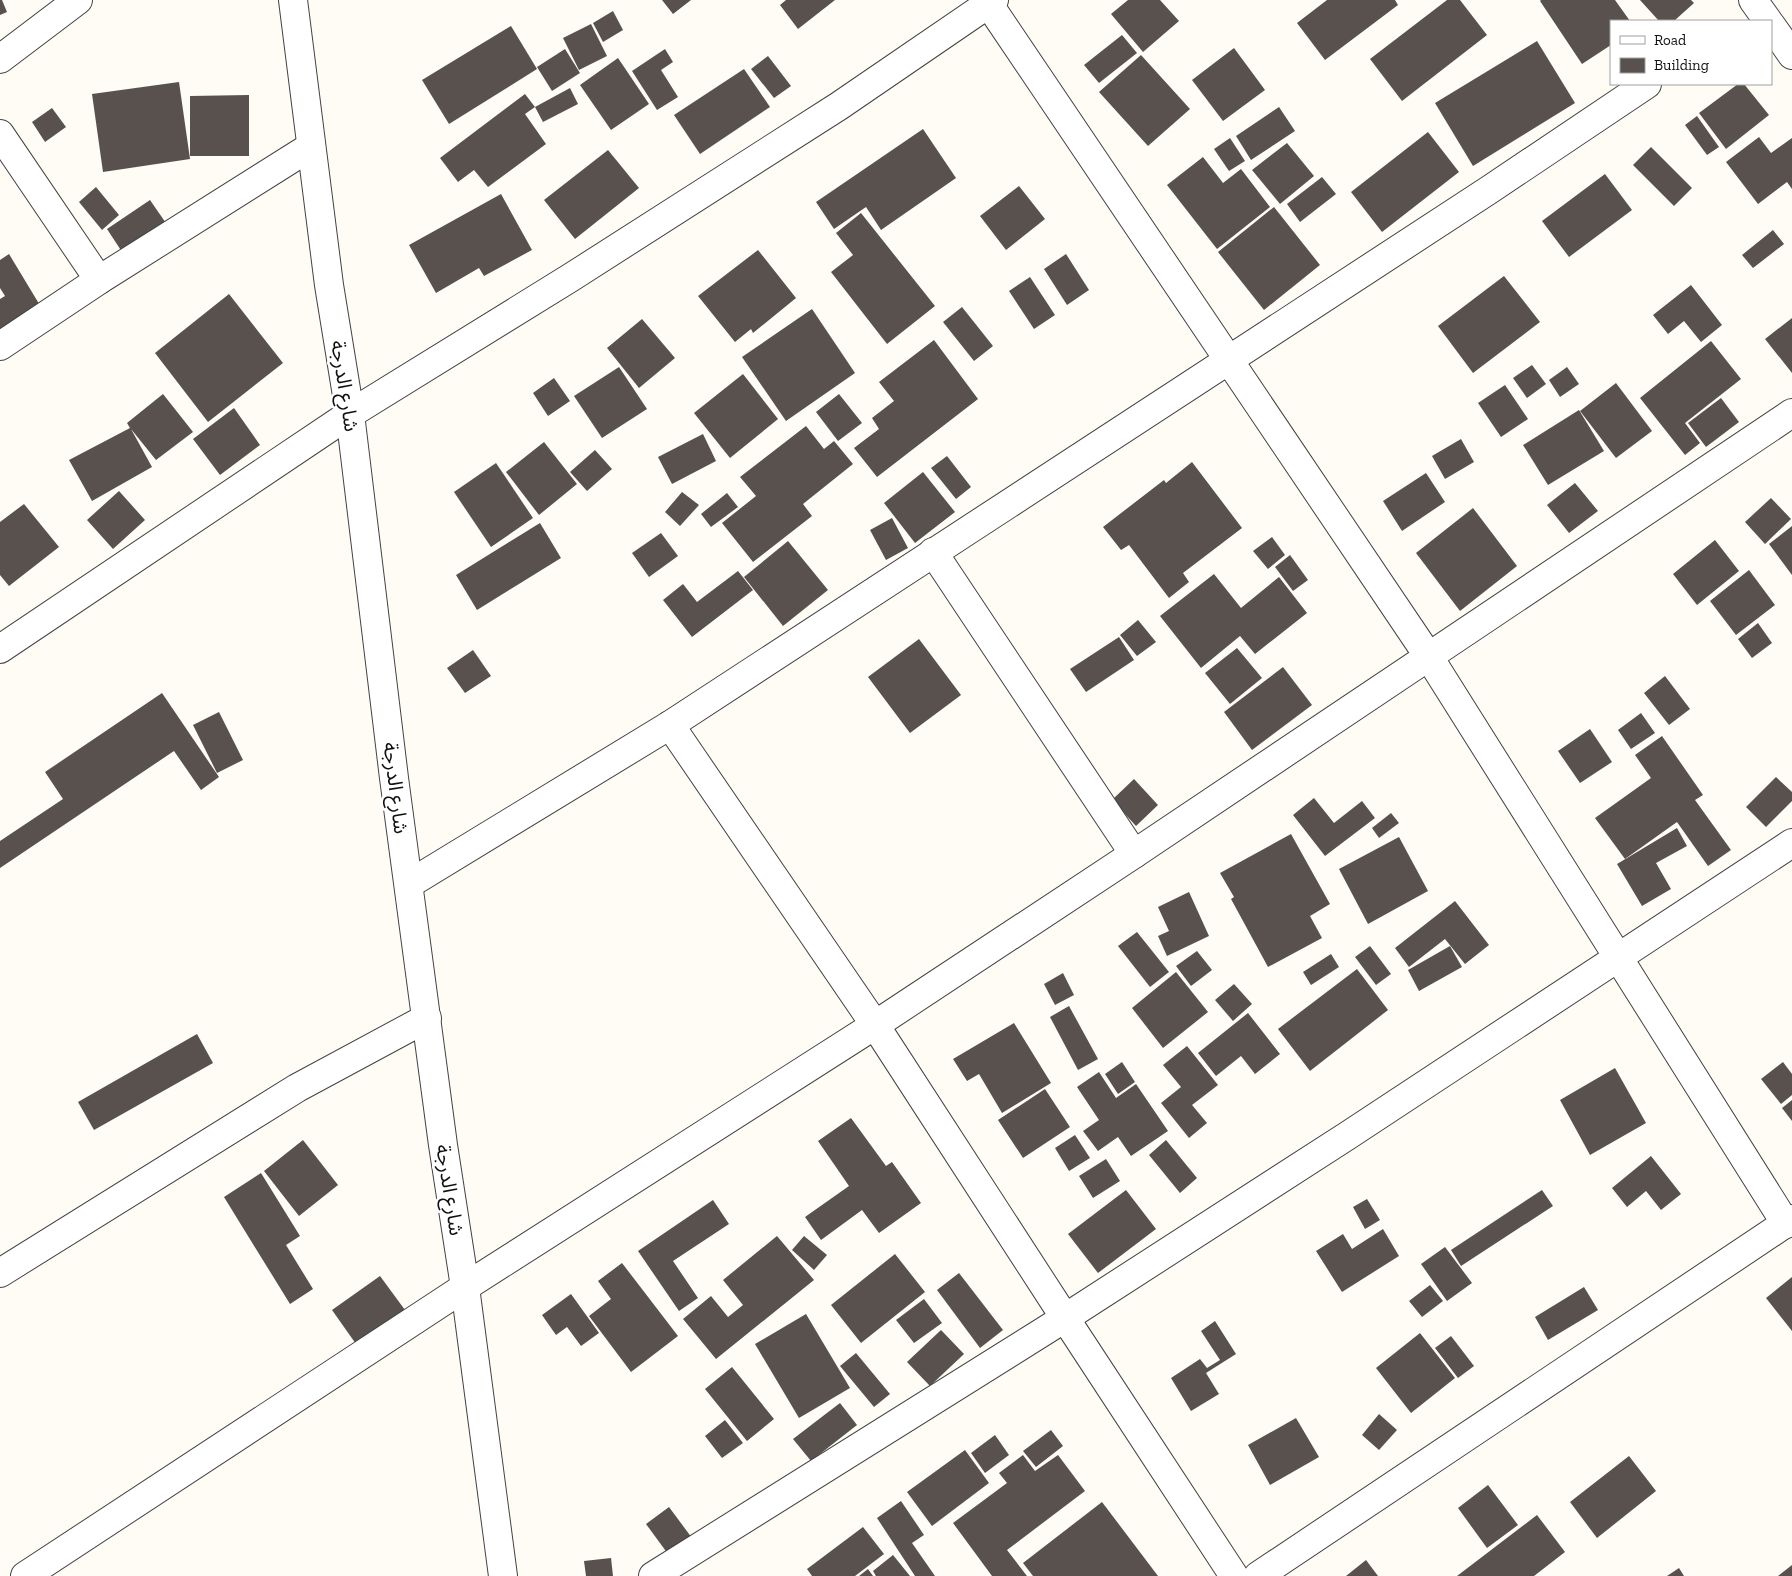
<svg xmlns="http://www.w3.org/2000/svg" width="1792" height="1576" viewBox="0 0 1792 1576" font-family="'Zilla Slab','Noto Sans Arabic',serif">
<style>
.building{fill:#58514d}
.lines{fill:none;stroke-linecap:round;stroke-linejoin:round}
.minor-casing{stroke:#434343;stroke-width:30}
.tertiary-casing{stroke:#434343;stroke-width:30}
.minor{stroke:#fff;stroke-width:28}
.tertiary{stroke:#fff;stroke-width:28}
.labels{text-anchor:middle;stroke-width:5;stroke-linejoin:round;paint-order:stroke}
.street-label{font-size:20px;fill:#101010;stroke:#fff}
</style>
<rect width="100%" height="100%" fill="#fefcf4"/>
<!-- building -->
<g class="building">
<path d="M 0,0 L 2,0 L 7,12 L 0,15 Z"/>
<path d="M 662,0 L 691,0 L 673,14 Z"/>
<path d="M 786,0 L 835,0 L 798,29 L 780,5 Z"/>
<path d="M 1128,0 L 1160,0 L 1179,21 L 1143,52 L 1111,14 Z"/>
<path d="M 1327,0 L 1395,0 L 1398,5 L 1325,60 L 1297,23 Z"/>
<path d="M 1447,0 L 1460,0 L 1487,35 L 1402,101 L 1370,59 Z"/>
<path d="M 1541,0 L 1615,0 L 1630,21 L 1611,21 L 1611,45 L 1582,64 L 1540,1 Z"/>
<path d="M 1640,0 L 1691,0 L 1694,3 L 1674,21 L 1659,21 Z"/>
<path d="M 613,11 L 623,30 L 603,42 L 593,23 Z"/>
<path d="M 591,24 L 607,56 L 579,70 L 563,38 Z"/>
<path d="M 511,26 L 537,69 L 449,124 L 422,80 Z"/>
<path d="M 1122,35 L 1137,53 L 1099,83 L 1084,65 Z"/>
<path d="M 1537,41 L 1575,103 L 1473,166 L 1435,103 Z"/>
<path d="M 1234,48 L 1265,90 L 1223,121 L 1192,80 Z"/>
<path d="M 565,49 L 580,73 L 552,91 L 537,67 Z"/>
<path d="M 665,49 L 673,62 L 661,70 L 678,97 L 657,110 L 632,71 Z"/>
<path d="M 1141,55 L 1190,109 L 1148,146 L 1099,92 Z"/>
<path d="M 768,56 L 791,86 L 774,98 L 751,69 Z"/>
<path d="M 618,58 L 649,104 L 611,130 L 580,85 Z"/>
<path d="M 744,69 L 770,107 L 700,154 L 674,115 Z"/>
<path d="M 179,82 L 190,159 L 103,172 L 92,94 Z"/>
<path d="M 1738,84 L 1744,84 L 1769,115 L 1726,149 L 1699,113 Z"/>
<path d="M 570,88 L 578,104 L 543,122 L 535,107 Z"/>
<path d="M 525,94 L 535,107 L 525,114 L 546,144 L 488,187 L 474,170 L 458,182 L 440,158 Z"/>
<path d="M 249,95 L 249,156 L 190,156 L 190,96 Z"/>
<path d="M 1279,107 L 1295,131 L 1251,160 L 1236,136 Z"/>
<path d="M 52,108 L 66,127 L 45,142 L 32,122 Z"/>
<path d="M 1697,116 L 1719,147 L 1707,155 L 1685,125 Z"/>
<path d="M 923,129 L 956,178 L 881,230 L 866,207 L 834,229 L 816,202 Z"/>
<path d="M 1428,132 L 1459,172 L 1382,232 L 1351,192 Z"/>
<path d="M 1759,137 L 1771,153 L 1792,138 L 1792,189 L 1787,182 L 1758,204 L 1726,162 Z"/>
<path d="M 1230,138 L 1245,161 L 1229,171 L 1214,149 Z"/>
<path d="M 1287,143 L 1314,176 L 1280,204 L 1252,170 Z"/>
<path d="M 1651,147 L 1692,188 L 1674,206 L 1633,165 Z"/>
<path d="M 608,150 L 639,188 L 575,239 L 544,200 Z"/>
<path d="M 1203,157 L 1223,183 L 1241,169 L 1270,207 L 1217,249 L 1167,185 Z"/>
<path d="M 1605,174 L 1632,210 L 1569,257 L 1542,221 Z"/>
<path d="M 1322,177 L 1336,194 L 1300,222 L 1287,204 Z"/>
<path d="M 1019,186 L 1045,219 L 1006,250 L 980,216 Z"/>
<path d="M 96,187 L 119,215 L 102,230 L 79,202 Z"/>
<path d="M 501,194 L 532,250 L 484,276 L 479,268 L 436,293 L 409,245 Z"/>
<path d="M 150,200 L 170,229 L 126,258 L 107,229 Z"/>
<path d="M 1274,207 L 1320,265 L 1264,310 L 1218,252 Z"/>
<path d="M 861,213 L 935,306 L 887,344 L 831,272 L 853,255 L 836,233 Z"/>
<path d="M 1773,230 L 1784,244 L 1753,268 L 1742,255 Z"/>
<path d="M 758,250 L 796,298 L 753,333 L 751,329 L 735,342 L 698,296 Z"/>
<path d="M 9,254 L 44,312 L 0,339 L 0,299 L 5,296 L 0,288 L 0,260 Z"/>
<path d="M 1066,254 L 1089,290 L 1067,305 L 1044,269 Z"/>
<path d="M 1504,276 L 1540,322 L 1473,373 L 1438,326 Z"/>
<path d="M 1030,277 L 1055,315 L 1034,329 L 1009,291 Z"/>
<path d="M 1691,285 L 1722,325 L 1701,342 L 1684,321 L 1668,334 L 1653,315 Z"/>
<path d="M 229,294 L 283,363 L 208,422 L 155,353 Z"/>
<path d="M 962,307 L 993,346 L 974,361 L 943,322 Z"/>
<path d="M 812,309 L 855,373 L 786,421 L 742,357 Z"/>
<path d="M 1792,318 L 1792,373 L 1765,339 Z"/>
<path d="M 642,319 L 675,358 L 639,388 L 607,348 Z"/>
<path d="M 934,340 L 978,399 L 877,477 L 854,448 L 879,429 L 872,418 L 894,401 L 879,382 Z"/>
<path d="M 1711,341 L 1741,379 L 1685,423 L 1700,443 L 1685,455 L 1640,398 Z"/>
<path d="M 1532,365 L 1546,384 L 1527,398 L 1513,378 Z"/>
<path d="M 619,367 L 647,409 L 602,438 L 574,396 Z"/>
<path d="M 1567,367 L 1579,384 L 1560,397 L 1549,380 Z"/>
<path d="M 743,374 L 778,419 L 730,458 L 694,413 Z"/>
<path d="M 554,378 L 570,401 L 548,416 L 533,393 Z"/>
<path d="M 1616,383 L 1652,431 L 1616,458 L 1580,411 Z"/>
<path d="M 1505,385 L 1528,419 L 1501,437 L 1478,403 Z"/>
<path d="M 163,394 L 193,432 L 156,460 L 131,429 L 152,467 L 92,501 L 69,460 L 130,428 L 127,423 Z"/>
<path d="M 839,394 L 862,423 L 838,441 L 816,412 Z"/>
<path d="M 1721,398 L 1739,422 L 1706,447 L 1688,423 Z"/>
<path d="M 234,408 L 260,445 L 220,475 L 193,439 Z"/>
<path d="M 1579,410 L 1604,451 L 1548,485 L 1523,445 Z"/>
<path d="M 806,426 L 824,449 L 834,441 L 853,464 L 803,504 L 812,516 L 753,562 L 722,523 L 756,496 L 740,477 Z"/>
<path d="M 703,434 L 716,461 L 672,484 L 658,457 Z"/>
<path d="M 1461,439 L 1474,462 L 1445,479 L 1432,456 Z"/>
<path d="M 544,442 L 577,484 L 539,515 L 506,472 Z"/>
<path d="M 595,450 L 612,469 L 587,491 L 570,472 Z"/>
<path d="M 947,456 L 971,487 L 956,499 L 931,468 Z"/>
<path d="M 1192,462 L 1242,528 L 1183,573 L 1189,582 L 1169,598 L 1129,545 L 1121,550 L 1103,527 L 1164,480 L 1166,483 Z"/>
<path d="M 496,463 L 533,518 L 491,547 L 454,492 Z"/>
<path d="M 923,472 L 955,512 L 915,543 L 884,503 Z"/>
<path d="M 1426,473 L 1445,502 L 1402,531 L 1383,501 Z"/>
<path d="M 1575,483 L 1598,511 L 1569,533 L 1547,505 Z"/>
<path d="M 119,491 L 145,520 L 113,549 L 87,520 Z"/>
<path d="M 682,492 L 699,505 L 680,526 L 665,512 Z"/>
<path d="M 727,493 L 738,507 L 711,527 L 701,514 Z"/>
<path d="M 1771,498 L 1791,519 L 1765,544 L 1745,522 Z"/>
<path d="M 24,504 L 59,547 L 9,586 L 0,575 L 0,522 Z"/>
<path d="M 1473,508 L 1517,566 L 1460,611 L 1416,553 Z"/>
<path d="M 892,518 L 908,548 L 886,560 L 870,530 Z"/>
<path d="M 540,523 L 561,558 L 477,610 L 456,575 Z"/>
<path d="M 1792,526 L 1792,575 L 1769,544 Z"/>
<path d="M 661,533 L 678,556 L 649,577 L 632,553 Z"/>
<path d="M 1272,537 L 1285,555 L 1268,569 L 1253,551 Z"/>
<path d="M 1715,540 L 1739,571 L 1697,605 L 1673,574 Z"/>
<path d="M 788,541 L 828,590 L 783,626 L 744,577 Z"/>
<path d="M 1290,555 L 1308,580 L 1293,591 L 1275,567 Z"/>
<path d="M 1749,570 L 1775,605 L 1736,635 L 1710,601 Z"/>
<path d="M 738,571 L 753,590 L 692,637 L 663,600 L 683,584 L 697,602 Z"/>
<path d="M 1214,574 L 1241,608 L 1279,577 L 1307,613 L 1255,654 L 1240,636 L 1201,668 L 1160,616 Z"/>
<path d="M 1138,620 L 1156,642 L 1137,656 L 1120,635 Z"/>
<path d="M 1758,623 L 1772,643 L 1752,658 L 1738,639 Z"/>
<path d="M 1119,637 L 1134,660 L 1086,692 L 1070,669 Z"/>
<path d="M 919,639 L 961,695 L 910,733 L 868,677 Z"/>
<path d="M 1237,648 L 1262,678 L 1230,704 L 1205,673 Z"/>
<path d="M 473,650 L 491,676 L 465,693 L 447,668 Z"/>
<path d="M 1283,667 L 1312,705 L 1252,750 L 1224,712 Z"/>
<path d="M 1665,676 L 1690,709 L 1669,725 L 1644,693 Z"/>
<path d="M 162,693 L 219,777 L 201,790 L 174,751 L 0,868 L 0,841 L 63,799 L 45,772 Z"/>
<path d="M 219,712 L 243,760 L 217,773 L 193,725 Z"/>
<path d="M 1641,713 L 1655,733 L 1631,749 L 1618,730 Z"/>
<path d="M 1590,729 L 1612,762 L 1580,783 L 1558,751 Z"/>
<path d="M 1662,736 L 1703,795 L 1695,800 L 1731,850 L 1708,866 L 1677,822 L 1625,859 L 1595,818 L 1651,778 L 1635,755 Z"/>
<path d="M 1776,777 L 1792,792 L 1792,801 L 1766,827 L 1746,807 Z"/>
<path d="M 1134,779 L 1158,805 L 1136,826 L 1112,800 Z"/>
<path d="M 1314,798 L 1334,823 L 1362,801 L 1375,818 L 1325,856 L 1293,815 Z"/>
<path d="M 1391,813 L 1399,823 L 1379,838 L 1372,828 Z"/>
<path d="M 1677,828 L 1687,846 L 1656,863 L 1671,889 L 1642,906 L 1617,864 Z"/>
<path d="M 1291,834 L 1330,904 L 1310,916 L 1322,938 L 1268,967 L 1231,899 L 1234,897 L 1220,873 Z"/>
<path d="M 1399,837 L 1428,891 L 1368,924 L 1339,869 Z"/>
<path d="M 1189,892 L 1209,936 L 1167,956 L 1158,936 L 1169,931 L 1158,907 Z"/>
<path d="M 1455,901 L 1489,945 L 1465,964 L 1445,939 L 1409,967 L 1395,948 Z"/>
<path d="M 1137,932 L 1169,972 L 1150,987 L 1118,946 Z"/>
<path d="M 1370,946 L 1391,974 L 1376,985 L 1355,957 Z"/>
<path d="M 1450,946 L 1462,967 L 1419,991 L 1408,970 Z"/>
<path d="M 1197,951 L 1212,970 L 1191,986 L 1176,966 Z"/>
<path d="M 1331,954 L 1339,967 L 1311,985 L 1303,972 Z"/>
<path d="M 1357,969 L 1388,1010 L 1310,1071 L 1278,1029 Z"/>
<path d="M 1176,972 L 1208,1012 L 1163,1048 L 1132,1008 Z"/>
<path d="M 1063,973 L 1074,995 L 1055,1005 L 1044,984 Z"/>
<path d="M 1234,984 L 1252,1004 L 1233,1021 L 1215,1000 Z"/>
<path d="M 1069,1006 L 1098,1059 L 1078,1070 L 1050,1017 Z"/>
<path d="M 1248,1013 L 1280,1054 L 1255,1074 L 1241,1056 L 1216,1076 L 1198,1053 Z"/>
<path d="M 1014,1023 L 1051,1083 L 1002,1113 L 979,1074 L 967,1081 L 953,1059 Z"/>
<path d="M 197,1034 L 213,1063 L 94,1130 L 78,1102 Z"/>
<path d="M 1187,1046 L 1218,1085 L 1192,1105 L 1207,1123 L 1189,1138 L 1161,1103 L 1181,1087 L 1163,1065 Z"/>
<path d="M 1122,1062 L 1135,1082 L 1118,1094 L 1105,1074 Z"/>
<path d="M 1783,1062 L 1792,1074 L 1792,1095 L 1781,1104 L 1761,1079 Z"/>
<path d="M 1615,1068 L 1646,1123 L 1590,1155 L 1560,1100 Z"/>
<path d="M 1099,1072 L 1116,1098 L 1136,1084 L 1168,1131 L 1131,1156 L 1118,1137 L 1098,1151 L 1083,1131 L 1099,1120 L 1077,1087 Z"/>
<path d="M 1045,1089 L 1070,1127 L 1023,1158 L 998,1120 Z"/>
<path d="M 1792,1100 L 1792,1121 L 1782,1108 Z"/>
<path d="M 851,1118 L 886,1166 L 892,1162 L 921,1203 L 879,1233 L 862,1210 L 821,1240 L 805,1217 L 849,1186 L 818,1141 Z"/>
<path d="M 1075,1135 L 1090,1158 L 1069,1171 L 1055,1148 Z"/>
<path d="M 303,1140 L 338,1185 L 299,1216 L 264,1171 Z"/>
<path d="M 1166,1140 L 1197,1178 L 1180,1193 L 1149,1155 Z"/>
<path d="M 1651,1156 L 1681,1194 L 1661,1210 L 1646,1191 L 1627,1207 L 1612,1188 Z"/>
<path d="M 1106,1159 L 1120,1181 L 1093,1198 L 1079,1176 Z"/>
<path d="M 261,1173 L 300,1236 L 286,1245 L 313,1289 L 290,1304 L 224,1197 Z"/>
<path d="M 1126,1190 L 1156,1229 L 1098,1273 L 1068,1234 Z"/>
<path d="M 1542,1190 L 1553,1206 L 1461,1266 L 1451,1250 Z"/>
<path d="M 1367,1199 L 1380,1220 L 1365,1229 L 1353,1207 Z"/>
<path d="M 713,1200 L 729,1224 L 673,1261 L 698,1298 L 679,1311 L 638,1251 Z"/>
<path d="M 1383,1229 L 1399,1256 L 1342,1292 L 1316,1251 L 1343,1234 L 1352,1249 Z"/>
<path d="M 777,1236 L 814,1280 L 716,1359 L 683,1319 L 711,1296 L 728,1317 L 743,1305 L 723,1280 Z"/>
<path d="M 804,1236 L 827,1255 L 814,1270 L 792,1250 Z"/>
<path d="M 1445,1247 L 1472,1283 L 1447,1301 L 1421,1264 Z"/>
<path d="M 895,1254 L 925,1292 L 861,1343 L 831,1305 Z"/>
<path d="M 622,1263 L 678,1336 L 631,1372 L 589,1316 L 611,1299 L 598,1281 Z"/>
<path d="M 959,1273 L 1003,1330 L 980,1348 L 937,1290 Z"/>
<path d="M 380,1276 L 405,1310 L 356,1344 L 332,1310 Z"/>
<path d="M 1792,1277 L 1792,1331 L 1766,1298 Z"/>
<path d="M 1430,1285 L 1443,1301 L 1422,1317 L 1409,1301 Z"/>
<path d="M 1584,1287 L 1598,1310 L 1548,1340 L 1535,1317 Z"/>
<path d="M 571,1294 L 599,1333 L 581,1346 L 567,1327 L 556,1335 L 542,1315 Z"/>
<path d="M 924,1299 L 942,1323 L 914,1343 L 896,1320 Z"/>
<path d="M 806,1314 L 850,1388 L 799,1418 L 755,1344 Z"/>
<path d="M 1215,1321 L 1236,1354 L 1206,1373 L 1219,1394 L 1191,1411 L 1171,1378 L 1200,1359 L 1207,1368 L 1220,1360 L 1201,1331 Z"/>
<path d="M 941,1330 L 964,1354 L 930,1386 L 907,1362 Z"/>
<path d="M 1420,1333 L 1455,1378 L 1411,1413 L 1376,1368 Z"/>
<path d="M 1451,1336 L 1474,1366 L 1458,1378 L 1435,1348 Z"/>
<path d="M 856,1353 L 890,1394 L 874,1407 L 840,1366 Z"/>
<path d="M 732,1367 L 774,1419 L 747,1441 L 705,1389 Z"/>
<path d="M 840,1403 L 857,1425 L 811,1461 L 793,1439 Z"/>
<path d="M 1379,1414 L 1397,1430 L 1379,1450 L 1362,1435 Z"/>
<path d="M 1296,1418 L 1319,1457 L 1270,1485 L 1248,1445 Z"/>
<path d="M 725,1420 L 743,1443 L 722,1458 L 705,1436 Z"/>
<path d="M 1051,1430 L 1063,1446 L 1036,1467 L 1023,1451 Z"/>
<path d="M 995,1435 L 1009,1455 L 985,1473 L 971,1453 Z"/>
<path d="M 965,1450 L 989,1483 L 932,1526 L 907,1492 Z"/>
<path d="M 1023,1455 L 1035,1471 L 1058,1455 L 1085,1491 L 1007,1550 L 1027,1576 L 992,1576 L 953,1523 L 1007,1483 L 999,1473 Z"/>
<path d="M 1629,1456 L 1656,1491 L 1597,1538 L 1570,1502 Z"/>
<path d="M 1488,1485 L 1518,1525 L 1487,1548 L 1458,1508 Z"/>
<path d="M 901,1501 L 924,1535 L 912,1543 L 935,1576 L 915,1576 L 877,1518 Z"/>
<path d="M 1102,1502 L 1158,1576 L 1033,1576 L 1023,1563 Z"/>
<path d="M 669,1507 L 692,1538 L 668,1554 L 646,1524 Z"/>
<path d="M 1537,1515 L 1565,1552 L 1534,1576 L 1457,1576 Z"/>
<path d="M 863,1527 L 884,1554 L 855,1576 L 812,1576 L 807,1569 Z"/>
<path d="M 893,1555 L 910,1576 L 876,1576 L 873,1571 Z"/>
<path d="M 611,1558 L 613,1576 L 586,1576 L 584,1561 Z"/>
<path d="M 1366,1560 L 1378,1576 L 1346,1576 Z"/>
<path d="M 1792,1565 L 1792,1576 L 1778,1576 Z"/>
<path d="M 1679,1568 L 1684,1576 L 1667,1576 Z"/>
<path d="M 868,1569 L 873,1576 L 859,1576 Z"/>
</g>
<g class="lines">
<!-- minor casing -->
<g class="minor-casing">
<g id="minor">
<path d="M 986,0 L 1429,657 L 1786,1224"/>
<path d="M 1753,0 L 1768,21"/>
<path d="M 1771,25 L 1792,55"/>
<path d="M 0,59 L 78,0"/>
<path d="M 0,134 L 99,280"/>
<path d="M 0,346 L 99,280 L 310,147"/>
<path d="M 933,552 L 1134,854"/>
<path d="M 0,649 L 350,414 L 570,278 L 839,106 L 994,0"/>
<path d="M 670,725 L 875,1025 L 1065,1318 L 1234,1576"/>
<path d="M 409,884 L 670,725 L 1489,190 L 1647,84"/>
<path d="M 0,1273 L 297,1088 L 427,1018"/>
<path d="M 25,1576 L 465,1287 L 875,1025 L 1134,854 L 1792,413"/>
<path d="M 653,1576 L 1065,1318 L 1347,1136 L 1792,843"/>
<path d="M 1258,1576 L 1792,1219"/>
</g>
</g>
<!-- tertiary casing -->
<g class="tertiary-casing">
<path id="tertiary" d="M 293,0 L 329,285 L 350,414 L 394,778 L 443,1145 L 465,1287 L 503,1576"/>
</g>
<!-- minor -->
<use href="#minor" class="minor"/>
<!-- tertiary -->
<use href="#tertiary" class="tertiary"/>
</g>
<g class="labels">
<!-- street labels -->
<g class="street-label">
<text transform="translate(345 386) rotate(81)" y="7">شارع الدرجة</text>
<text transform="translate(396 788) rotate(83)" y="7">شارع الدرجة</text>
<text transform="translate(450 1190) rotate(81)" y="7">شارع الدرجة</text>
</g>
</g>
<!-- legend -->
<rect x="1610" y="20" width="162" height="65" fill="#ffffff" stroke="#9f9f9f"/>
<rect x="1620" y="36" width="25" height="8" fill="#ffffff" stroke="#9f9f9f"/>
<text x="1654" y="45" font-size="15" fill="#101010">Road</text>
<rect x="1620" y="58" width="25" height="15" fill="#58514d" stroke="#9f9f9f"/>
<text x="1654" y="70" font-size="15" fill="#101010">Building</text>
</svg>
